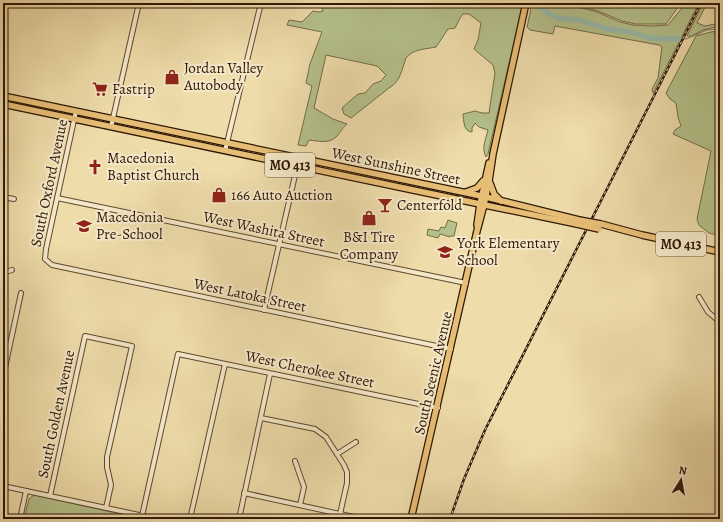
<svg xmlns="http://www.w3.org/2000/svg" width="723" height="522" viewBox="0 0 723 522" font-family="Alegreya,serif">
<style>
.green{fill:#b5c18b;stroke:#726c49}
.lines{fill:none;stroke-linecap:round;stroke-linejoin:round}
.stream{stroke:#6f7969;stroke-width:1}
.river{stroke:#99bbab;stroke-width:5.5}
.minor-casing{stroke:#5f4830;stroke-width:6}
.major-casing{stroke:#2f1707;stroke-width:8}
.minor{stroke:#f4e8c8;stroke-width:4}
.major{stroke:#e7be75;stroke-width:5.5}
.rail-casing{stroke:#2f1707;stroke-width:2.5}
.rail{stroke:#f4e8c8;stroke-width:1;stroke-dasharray:3;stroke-linecap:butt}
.major-bridge-casing{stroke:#2f1707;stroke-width:8;stroke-linecap:butt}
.major-bridge{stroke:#e7be75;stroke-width:5.5}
.labels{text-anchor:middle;stroke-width:4;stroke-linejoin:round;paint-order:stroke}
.shield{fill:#f4e8c8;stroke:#6a5641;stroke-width:1}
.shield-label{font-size:14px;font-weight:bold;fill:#2f1707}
.poi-label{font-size:15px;fill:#2f1707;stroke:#f4e8c8;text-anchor:start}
.street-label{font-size:15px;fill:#2f1707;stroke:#f4e8c8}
</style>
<rect width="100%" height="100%" fill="#eedcaa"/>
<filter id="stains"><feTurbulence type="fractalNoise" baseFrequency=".005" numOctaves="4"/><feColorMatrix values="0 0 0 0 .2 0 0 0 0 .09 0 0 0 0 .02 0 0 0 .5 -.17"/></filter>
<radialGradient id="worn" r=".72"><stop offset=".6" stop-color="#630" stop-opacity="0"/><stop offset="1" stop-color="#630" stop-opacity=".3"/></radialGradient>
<!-- green -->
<g class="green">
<path d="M 315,3 L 523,3 L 488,154 L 486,157 C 481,148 486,139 488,130 L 479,127 L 475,123 L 472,128 L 472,132 C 463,131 464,121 463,114 L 475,111 L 482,113 L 489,113 L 495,73 L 493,65 L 474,49 L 478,40 L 481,23 L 469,14 L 463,14 L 460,18 L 455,28 L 448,29 L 436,47 C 427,49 412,49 406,58 C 405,60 405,62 404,64 C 401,74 398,83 389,88 L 351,118 L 344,114 L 342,108 L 358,94 L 365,93 L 373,84 L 381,81 L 386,75 L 377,66 L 326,55 L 314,108 L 333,119 L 347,124 C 342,128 339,135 336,137 C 329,144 318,141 309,140 L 306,146 L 298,145 L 312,86 L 306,83 L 310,64 L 322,32 L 287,25 L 289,20 L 302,22 L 313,11 L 319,12 L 323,11 L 321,6 Z"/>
<path d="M 529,3 L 563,3 L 597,12 L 620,22 L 633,25 L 651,26 L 668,25 L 686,3 L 699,3 L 653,93 L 652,89 L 658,78 L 662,47 L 659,45 L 555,26 L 553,34 L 530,30 L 527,27 L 531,9 L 528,6 Z"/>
<path d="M 569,3 L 681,3 L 666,24 L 635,24 L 622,21 L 598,11 Z"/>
<path d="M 703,3 L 707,3 L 697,23 L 705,26 L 720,23 L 720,26 L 703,30 L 692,36 L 687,36 Z"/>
<path d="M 720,31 L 720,236 L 709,233 L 699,225 L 697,219 L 711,151 L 673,134 L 675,130 L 681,126 L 678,117 L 676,103 L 670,99 L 666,93 L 696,36 L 711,32 Z"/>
<path d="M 448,220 L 457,223 L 454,236 L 450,236 L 450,237 L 440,234 L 438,238 L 427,235 L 428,229 L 439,231 L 441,227 L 445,228 Z"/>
<path d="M 34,495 L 144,519 L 24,519 L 29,499 Z"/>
</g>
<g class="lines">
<!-- stream -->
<path class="stream" d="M 679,39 L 686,39 L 707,30 L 720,29"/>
<!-- river -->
<path class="river" d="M 535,3 L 549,14 L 558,18 L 579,20 L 607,29 L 631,32 L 649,38 L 679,39"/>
<!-- minor casing -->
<g class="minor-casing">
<g id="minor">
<path d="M 76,111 L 46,249 L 45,259 L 52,265 L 451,349"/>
<path d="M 111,127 L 139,3"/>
<path d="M 225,151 L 261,3"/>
<path d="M 3,197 L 14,199"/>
<path d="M 57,198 L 466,283"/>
<path d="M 3,273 L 12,270"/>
<path d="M 699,297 L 708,312 L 720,322"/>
<path d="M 264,310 L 299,158"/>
<path d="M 3,377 L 21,293"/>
<path d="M 261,418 L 315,429 L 326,437 L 344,465 L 347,472 L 347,483 L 340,514"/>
<path d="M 337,454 L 356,442"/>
<path d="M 295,461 L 304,487 L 300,505"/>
<path d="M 3,486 L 158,519"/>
<path d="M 244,493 L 363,519"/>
<path d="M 50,496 L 85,336 L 132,346 L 107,457 L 107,467 L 111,485 L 106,508"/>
<path d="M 142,516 L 178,354 L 438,408"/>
<path d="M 20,519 L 26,491"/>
<path d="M 190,519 L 225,364"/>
<path d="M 239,519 L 270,374"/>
</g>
</g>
<!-- major casing -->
<g class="major-casing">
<g id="major">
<path d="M 3,96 L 486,197 L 579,220"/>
<path d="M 3,104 L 480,204 L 577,224"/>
<path d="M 490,183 L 494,194 L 501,201"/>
<path d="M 466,192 L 477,188 L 483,181"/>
<path d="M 601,224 L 642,235 L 720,252"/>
<path d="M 477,225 L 480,204 L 489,163"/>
<path d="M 411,519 L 477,231 L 484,205 L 489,181 L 493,154 L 526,3"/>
</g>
</g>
<!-- minor -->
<use href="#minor" class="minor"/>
<!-- major -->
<use href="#major" class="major"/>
<!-- rail casing -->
<g class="rail-casing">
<path id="rail" d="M 450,519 L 464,479 L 485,430 L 701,3"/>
</g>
<!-- rail -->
<use href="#rail" class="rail"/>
<!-- major-bridge casing -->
<g class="major-bridge-casing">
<g id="major-bridge">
<path d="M 579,220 L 601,224"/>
<path d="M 577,224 L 599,229"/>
</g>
</g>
<!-- major-bridge -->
<use href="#major-bridge" class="major-bridge"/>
</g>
<!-- icons -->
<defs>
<g id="shop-bare" transform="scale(1.2)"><path d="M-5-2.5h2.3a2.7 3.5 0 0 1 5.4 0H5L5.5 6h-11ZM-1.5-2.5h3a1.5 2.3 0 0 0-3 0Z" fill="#8f2418" stroke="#f4e8c8" stroke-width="2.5" paint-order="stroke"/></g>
<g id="supermarket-bare" transform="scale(1.2)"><path d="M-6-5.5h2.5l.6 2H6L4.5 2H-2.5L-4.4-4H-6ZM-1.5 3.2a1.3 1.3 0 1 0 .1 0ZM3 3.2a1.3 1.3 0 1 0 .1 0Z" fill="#8f2418" stroke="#f4e8c8" stroke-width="2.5" paint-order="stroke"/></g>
<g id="church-bare" transform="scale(1.2)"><path d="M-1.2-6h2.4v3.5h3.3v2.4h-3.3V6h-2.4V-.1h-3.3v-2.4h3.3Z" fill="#8f2418" stroke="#f4e8c8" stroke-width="2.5" paint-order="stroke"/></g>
<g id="bar-bare" transform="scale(1.2)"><path d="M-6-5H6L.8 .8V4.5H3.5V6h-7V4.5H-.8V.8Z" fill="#8f2418" stroke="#f4e8c8" stroke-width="2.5" paint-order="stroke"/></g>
<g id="school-bare" transform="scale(1.2)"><path d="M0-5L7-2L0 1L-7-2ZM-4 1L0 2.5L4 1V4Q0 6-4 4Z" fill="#8f2418" stroke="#f4e8c8" stroke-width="2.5" paint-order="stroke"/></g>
</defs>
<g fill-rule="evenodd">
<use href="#shop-bare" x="172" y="77"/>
<use href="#supermarket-bare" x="100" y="89"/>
<use href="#church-bare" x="95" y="167"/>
<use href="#shop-bare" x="219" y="195"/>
<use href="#bar-bare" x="385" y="205"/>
<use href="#shop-bare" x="369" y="218"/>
<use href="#school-bare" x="84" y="226"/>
<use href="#school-bare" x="445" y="252"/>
</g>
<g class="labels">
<!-- shield labels -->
<g class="shield">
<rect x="265" y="153" width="50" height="24" rx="3"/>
<rect x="656" y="232" width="50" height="24" rx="3"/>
</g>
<g class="shield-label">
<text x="290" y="170">MO 413</text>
<text x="681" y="249">MO 413</text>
</g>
<!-- poi labels -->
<g class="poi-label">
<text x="184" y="73">Jordan Valley<tspan x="184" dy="17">Autobody</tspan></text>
<text x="112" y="94">Fastrip</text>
<text x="107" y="163">Macedonia<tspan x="107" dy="17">Baptist Church</tspan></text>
<text x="231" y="200">166 Auto Auction</text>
<text x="397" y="210">Centerfold</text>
<text x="96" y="222">Macedonia<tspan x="96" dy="17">Pre-School</tspan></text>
<text x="369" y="242" text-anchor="middle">B&amp;I Tire<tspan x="369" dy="17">Company</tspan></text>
<text x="457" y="248">York Elementary<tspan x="457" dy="17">School</tspan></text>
</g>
<!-- street labels -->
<g class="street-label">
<text transform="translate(396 166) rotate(12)" y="5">West Sunshine Street</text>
<text transform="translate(49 183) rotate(-78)" y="5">South Oxford Avenue</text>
<text transform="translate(264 229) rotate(12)" y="5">West Washita Street</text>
<text transform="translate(250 295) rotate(12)" y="5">West Latoka Street</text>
<text transform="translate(310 369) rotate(12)" y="5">West Cherokee Street</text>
<text transform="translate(433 373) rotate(-77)" y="5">South Scenic Avenue</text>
<text transform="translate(56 414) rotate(-78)" y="5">South Golden Avenue</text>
</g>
</g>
<!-- margin -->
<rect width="723" height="522" fill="none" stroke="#eedcaa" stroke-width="16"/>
<rect x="4" y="4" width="715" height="514" fill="none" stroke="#2f1707" stroke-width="2"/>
<rect x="8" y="8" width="707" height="506" fill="none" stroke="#2f1707"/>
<!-- north arrow -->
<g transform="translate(681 480) rotate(11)" stroke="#f4e8c8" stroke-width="3" paint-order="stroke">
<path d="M0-3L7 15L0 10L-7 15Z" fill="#2f1707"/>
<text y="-6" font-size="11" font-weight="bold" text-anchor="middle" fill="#2f1707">N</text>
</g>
<rect width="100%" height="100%" filter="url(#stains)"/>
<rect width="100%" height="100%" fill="url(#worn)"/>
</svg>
